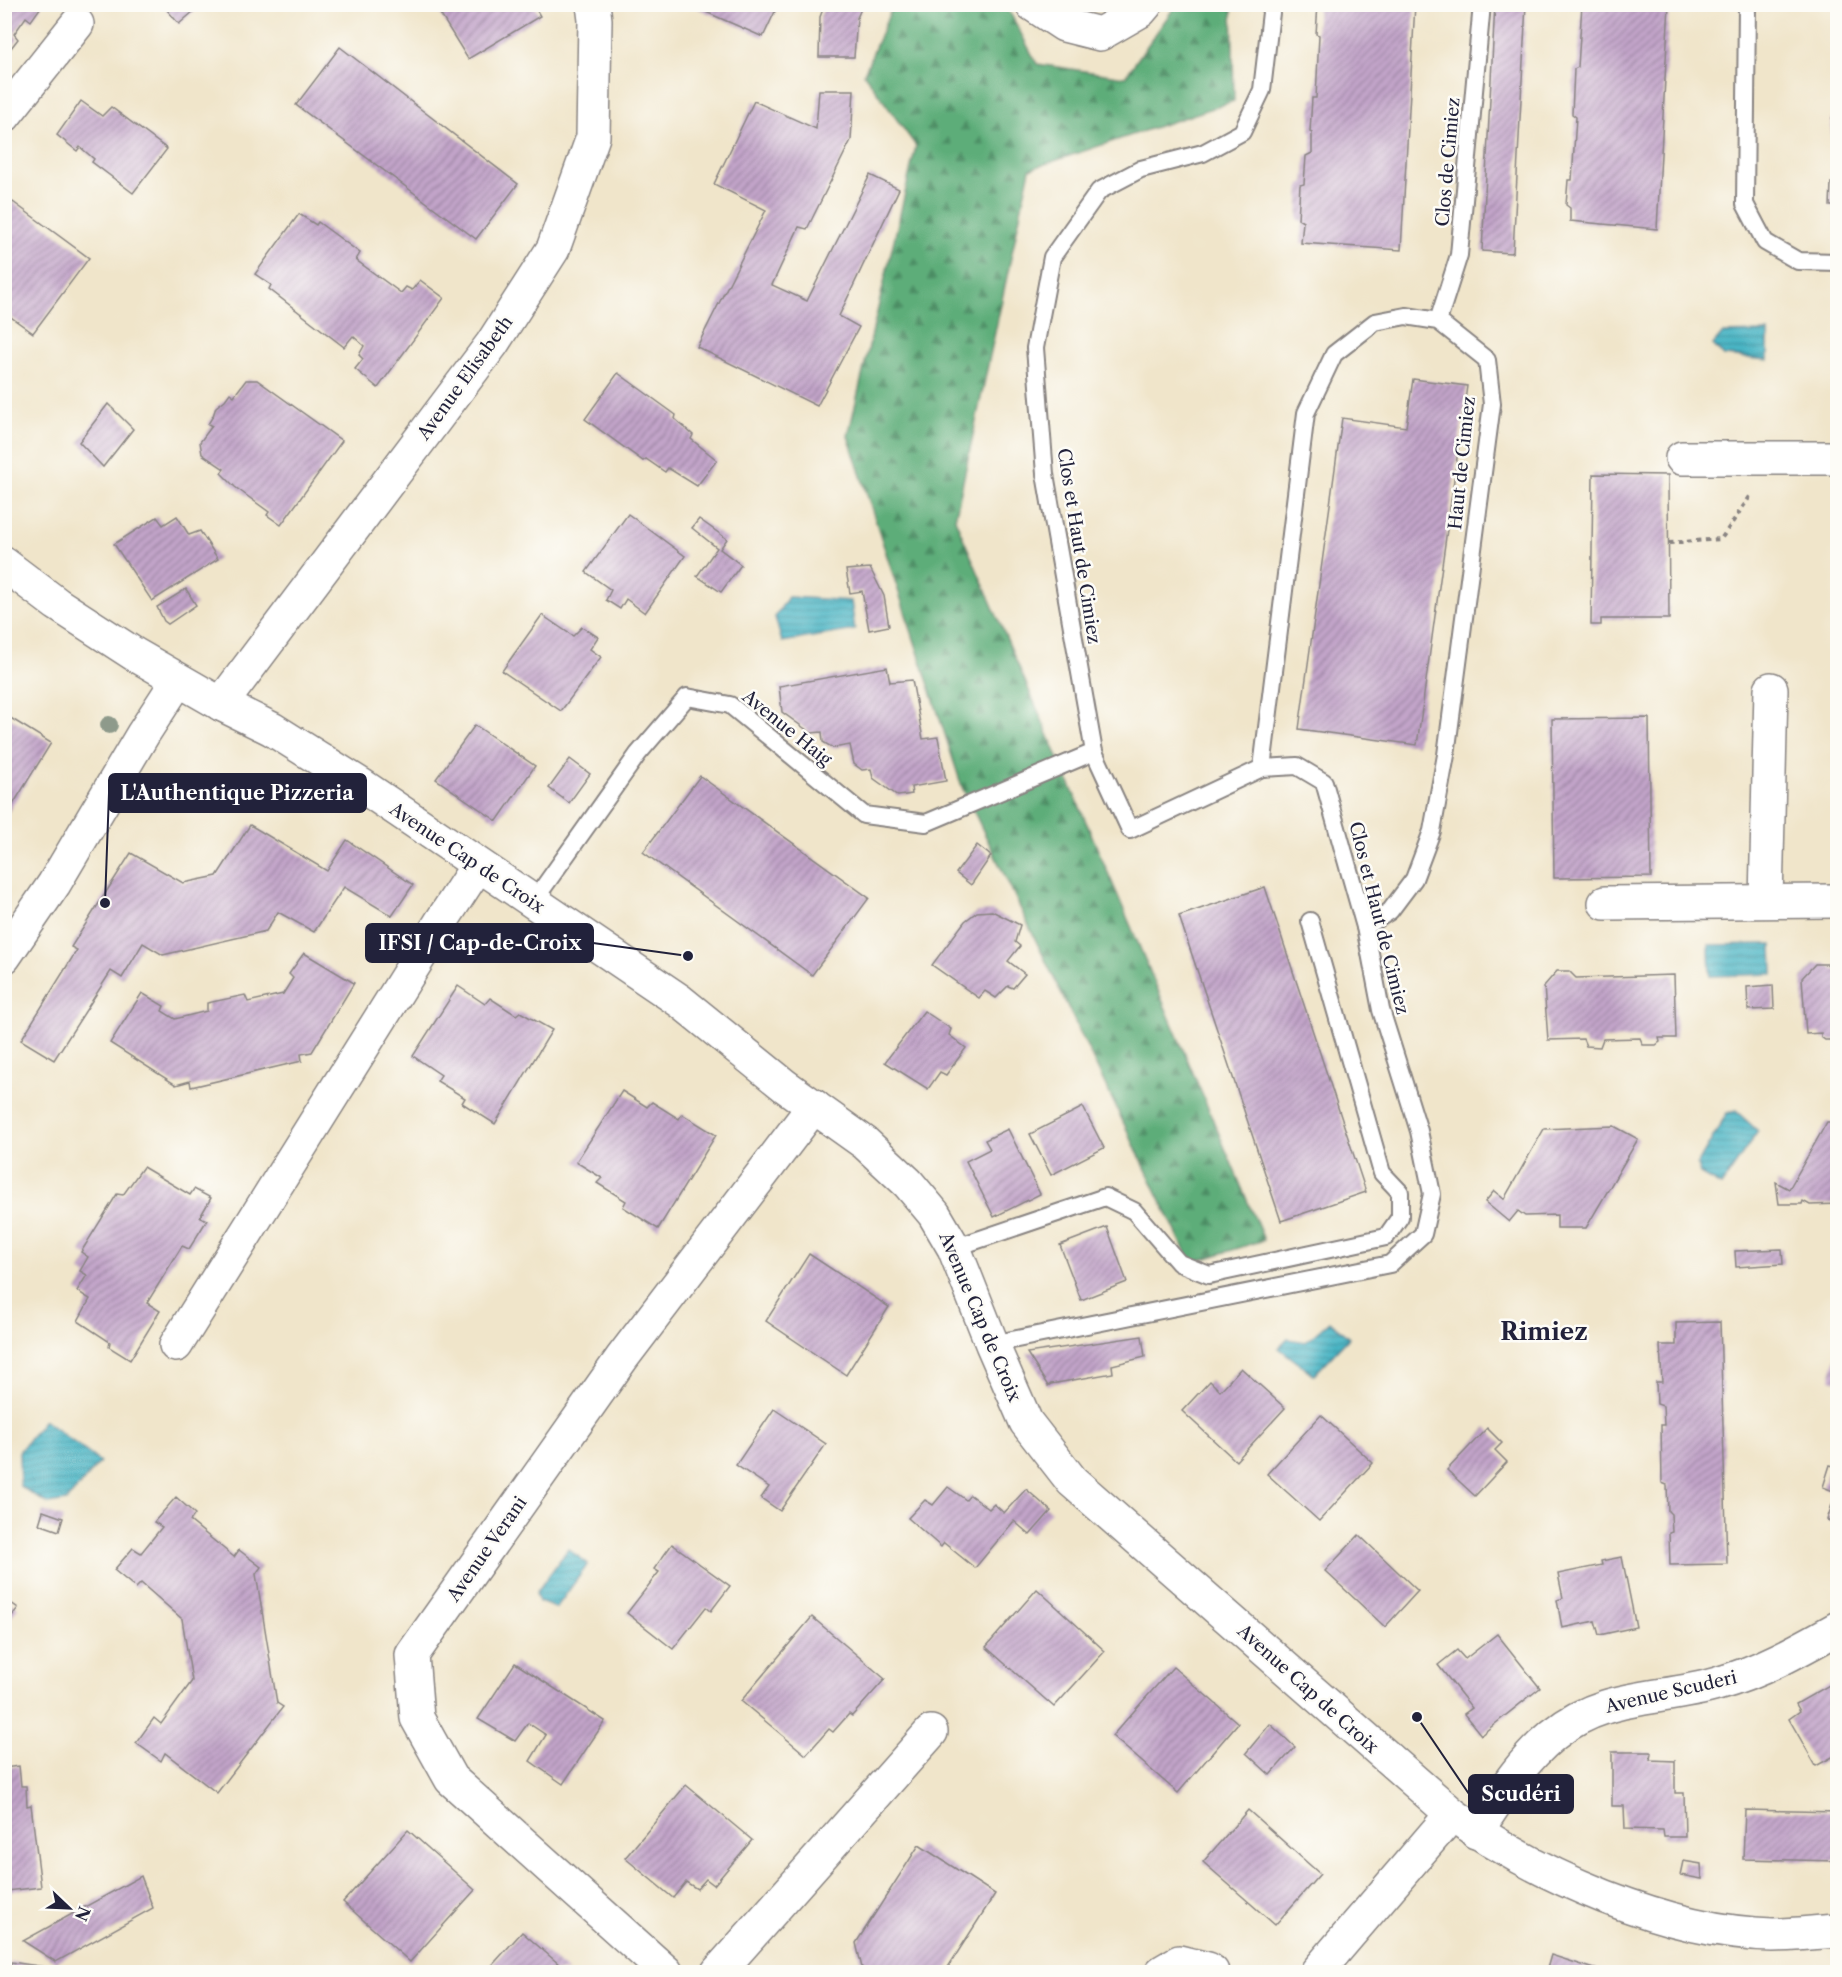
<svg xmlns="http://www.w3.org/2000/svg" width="1842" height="1977" viewBox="0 0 1842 1977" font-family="'Libre Caslon Text',serif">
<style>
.forest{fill:url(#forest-firs);stroke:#40685a;stroke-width:1.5}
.water{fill:url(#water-rules);stroke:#356c80;stroke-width:1.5}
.building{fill:url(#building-hatch)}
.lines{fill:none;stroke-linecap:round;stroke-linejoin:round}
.service-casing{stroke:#898482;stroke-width:20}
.minor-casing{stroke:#898482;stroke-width:36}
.tertiary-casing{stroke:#898482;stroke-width:36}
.path{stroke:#898482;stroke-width:4;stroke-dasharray:4.5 4.5;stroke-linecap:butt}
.service{stroke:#fff;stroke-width:16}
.minor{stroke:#fff;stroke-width:33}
.tertiary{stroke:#fff;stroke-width:33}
.tree{fill:#8e9a8b}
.labels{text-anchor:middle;stroke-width:5;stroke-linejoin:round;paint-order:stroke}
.street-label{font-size:18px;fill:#22223b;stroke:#fdfcf7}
.district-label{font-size:24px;font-weight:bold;fill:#22223b;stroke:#fdfcf7}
.leader{fill:none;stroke:#22223b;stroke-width:2}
.callout-dot{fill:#22223b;stroke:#fdfcf7;stroke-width:2}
.callout{fill:#22223b;stroke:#22223b;stroke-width:2}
.callout-label{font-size:20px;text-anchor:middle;font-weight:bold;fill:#fff}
</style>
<defs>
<pattern id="forest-firs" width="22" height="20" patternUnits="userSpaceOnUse" patternTransform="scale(1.5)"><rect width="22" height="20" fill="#5dad79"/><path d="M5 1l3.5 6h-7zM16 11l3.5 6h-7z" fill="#4c8c64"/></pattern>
<pattern id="water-rules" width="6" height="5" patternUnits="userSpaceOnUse" patternTransform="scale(1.5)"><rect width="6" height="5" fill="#48b5c5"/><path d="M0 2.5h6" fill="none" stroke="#3c93a1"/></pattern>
<pattern id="building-hatch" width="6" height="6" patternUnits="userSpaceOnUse" patternTransform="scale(1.5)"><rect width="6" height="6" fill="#c2a4c9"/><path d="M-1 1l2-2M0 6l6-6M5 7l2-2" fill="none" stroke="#9d85a4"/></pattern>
</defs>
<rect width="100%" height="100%" fill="#fdfcf7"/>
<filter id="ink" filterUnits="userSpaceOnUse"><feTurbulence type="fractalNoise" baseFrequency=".0167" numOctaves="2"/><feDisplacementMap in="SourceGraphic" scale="12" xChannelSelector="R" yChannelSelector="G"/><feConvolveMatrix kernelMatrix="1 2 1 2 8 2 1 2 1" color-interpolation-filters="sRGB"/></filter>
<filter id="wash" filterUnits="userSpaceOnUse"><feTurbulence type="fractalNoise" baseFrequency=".008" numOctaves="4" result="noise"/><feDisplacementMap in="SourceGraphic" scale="24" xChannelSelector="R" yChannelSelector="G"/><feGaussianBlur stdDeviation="1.35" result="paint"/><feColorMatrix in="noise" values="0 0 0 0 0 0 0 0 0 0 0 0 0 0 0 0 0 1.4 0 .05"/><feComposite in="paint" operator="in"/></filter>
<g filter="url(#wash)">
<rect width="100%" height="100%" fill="#f0e5ca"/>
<!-- forest -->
<path class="forest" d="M 893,5 L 1006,5 L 1037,64 L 1125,77 L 1176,5 L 1232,5 L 1234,101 L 1030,169 L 955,519 L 1118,896 L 1264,1240 L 1191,1263 L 962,787 L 848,436 L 916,146 L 864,74 Z"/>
<!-- water -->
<g class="water">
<path d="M 1768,332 L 1768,360 L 1724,356 L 1713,345 L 1723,333 Z"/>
<path d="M 788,597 L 851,601 L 855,630 L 782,642 L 775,617 Z"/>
<path d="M 1772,944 L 1773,974 L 1710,976 L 1709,945 Z"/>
<path d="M 1736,1111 L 1758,1131 L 1721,1186 L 1700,1174 L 1697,1165 L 1727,1113 Z"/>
<path d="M 1330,1321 L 1349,1338 L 1314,1375 L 1279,1348 L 1288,1339 L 1306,1342 Z"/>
<path d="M 44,1420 L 100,1462 L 66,1501 L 48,1504 L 20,1486 L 19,1452 Z"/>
<path d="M 568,1549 L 588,1564 L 556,1608 L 539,1602 L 536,1593 Z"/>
</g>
<g id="blocks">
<!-- building -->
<g class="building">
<path d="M 4,4 L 43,4 L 31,21 L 26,17 L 14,34 L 18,39 L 4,57 Z"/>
<path d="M 162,4 L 202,4 L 179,24 Z"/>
<path d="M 434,4 L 533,4 L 540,16 L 468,59 Z"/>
<path d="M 825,4 L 863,4 L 857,18 L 854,57 L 819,57 L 820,17 Z"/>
<path d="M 1318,4 L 1415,4 L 1401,250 L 1301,243 L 1303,222 L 1298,219 L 1300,185 L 1304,184 L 1306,156 L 1312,153 L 1312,133 L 1310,132 L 1312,98 L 1316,98 L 1319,35 L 1316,34 Z"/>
<path d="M 1495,4 L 1526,4 L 1513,252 L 1511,253 L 1482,251 Z"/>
<path d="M 1582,4 L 1669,4 L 1657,229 L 1570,221 L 1570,208 L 1566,205 L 1568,180 L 1572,180 L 1576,117 L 1572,114 L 1574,69 L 1578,67 Z"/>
<path d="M 690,5 L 778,5 L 763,37 Z"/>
<path d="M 340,47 L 518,184 L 476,239 L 296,105 Z"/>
<path d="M 819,90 L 854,90 L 851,140 L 807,229 L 799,227 L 772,285 L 807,301 L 870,175 L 899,189 L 839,316 L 859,327 L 817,406 L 697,347 L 766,210 L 714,184 L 754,101 L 816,129 Z"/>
<path d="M 1836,98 L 1838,98 L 1838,139 L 1831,139 L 1832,118 L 1835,118 Z"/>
<path d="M 81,101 L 102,116 L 111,107 L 167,149 L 133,193 L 92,162 L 94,159 L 80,147 L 77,151 L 57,135 Z"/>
<path d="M 1835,158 L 1838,158 L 1838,225 L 1835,225 L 1835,206 L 1830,206 L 1831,183 L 1835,184 Z"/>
<path d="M 13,202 L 89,258 L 33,333 L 4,312 L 4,213 Z"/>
<path d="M 299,214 L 316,225 L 318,222 L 360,253 L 356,260 L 401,293 L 406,287 L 412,290 L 420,280 L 444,298 L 378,388 L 355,369 L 363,359 L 359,355 L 364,346 L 353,336 L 344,347 L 269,289 L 271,285 L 255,274 Z"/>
<path d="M 618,373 L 676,415 L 675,419 L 693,435 L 691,439 L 717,460 L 697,486 L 668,468 L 665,472 L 646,459 L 643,461 L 585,419 Z"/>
<path d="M 1413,379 L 1467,386 L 1417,745 L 1299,729 L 1342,418 L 1406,427 Z"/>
<path d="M 246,380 L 257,380 L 342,441 L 281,525 L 267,515 L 269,512 L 235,487 L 221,473 L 224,469 L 202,454 L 200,442 L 212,426 L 208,424 L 213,416 L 216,407 L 225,400 L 230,393 L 234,396 Z"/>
<path d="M 108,404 L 133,429 L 103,467 L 79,442 Z"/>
<path d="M 1593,474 L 1668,475 L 1669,619 L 1601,619 L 1601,625 L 1591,625 Z"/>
<path d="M 628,514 L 685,556 L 645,613 L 626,599 L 620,609 L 606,600 L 611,590 L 586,572 Z"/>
<path d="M 177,516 L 189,535 L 200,531 L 218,559 L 152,601 L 114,544 L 157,517 L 163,525 Z"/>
<path d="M 699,519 L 727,539 L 720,549 L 741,565 L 721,592 L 697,576 L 717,548 L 692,528 Z"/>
<path d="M 870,568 L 884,596 L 889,626 L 869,630 L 862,591 L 850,593 L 846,570 Z"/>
<path d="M 186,589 L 196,605 L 168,624 L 164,621 L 157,607 Z"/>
<path d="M 542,615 L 573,636 L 582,627 L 598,637 L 590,649 L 601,657 L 561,711 L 502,671 Z"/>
<path d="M 887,667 L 890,682 L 912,680 L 923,739 L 938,737 L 946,781 L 911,787 L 912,794 L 898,796 L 873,778 L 871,769 L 862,770 L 854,764 L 850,745 L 833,748 L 823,742 L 822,732 L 811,733 L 782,712 L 779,686 Z"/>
<path d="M 4,714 L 51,743 L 4,819 Z"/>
<path d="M 1649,718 L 1651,877 L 1554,878 L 1552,719 Z"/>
<path d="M 475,725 L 535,766 L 497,821 L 436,779 Z"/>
<path d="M 570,759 L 590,774 L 569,803 L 549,788 Z"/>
<path d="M 700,776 L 869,898 L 812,975 L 643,852 Z"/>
<path d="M 250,825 L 327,871 L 347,840 L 413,885 L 392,916 L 344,887 L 314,932 L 278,912 L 266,931 L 163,955 L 143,943 L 122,978 L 111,971 L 54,1060 L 21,1040 L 77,950 L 71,947 L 131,853 L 183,883 L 217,876 Z"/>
<path d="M 977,845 L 991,856 L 971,885 L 956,873 Z"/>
<path d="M 1265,887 L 1366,1192 L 1281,1221 L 1179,916 Z"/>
<path d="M 992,911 L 1020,925 L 1015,942 L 1020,946 L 1008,961 L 1025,974 L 1013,988 L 1008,986 L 996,998 L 985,991 L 979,998 L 932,965 L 965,921 L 977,912 Z"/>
<path d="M 304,953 L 354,983 L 312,1052 L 301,1054 L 302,1061 L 191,1087 L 190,1081 L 176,1085 L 110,1043 L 142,993 L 164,1006 L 162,1011 L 175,1019 L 207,1011 L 207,1003 L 245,995 L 248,1002 L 283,994 L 293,978 L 289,974 Z"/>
<path d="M 1815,964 L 1827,964 L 1834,970 L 1838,970 L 1838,1040 L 1825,1040 L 1821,1037 L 1821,1033 L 1806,1034 L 1802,978 Z"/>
<path d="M 1557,971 L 1569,971 L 1576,978 L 1674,975 L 1676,1038 L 1659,1038 L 1660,1042 L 1656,1045 L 1643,1045 L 1640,1038 L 1603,1039 L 1600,1047 L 1586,1046 L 1583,1039 L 1548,1040 L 1544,986 Z"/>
<path d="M 1773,985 L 1774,1009 L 1748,1010 L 1747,987 Z"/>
<path d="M 458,986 L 485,1004 L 490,998 L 516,1015 L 520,1012 L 552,1030 L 495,1124 L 462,1103 L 465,1098 L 437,1081 L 441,1075 L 413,1056 Z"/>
<path d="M 924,1011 L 951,1029 L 949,1035 L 966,1048 L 946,1075 L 940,1072 L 928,1089 L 885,1062 Z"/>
<path d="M 622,1091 L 647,1107 L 652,1102 L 679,1119 L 682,1114 L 716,1135 L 658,1229 L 623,1207 L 626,1201 L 597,1183 L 602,1178 L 576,1162 Z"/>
<path d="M 1083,1107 L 1104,1148 L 1051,1175 L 1030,1134 Z"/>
<path d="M 1827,1122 L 1838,1122 L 1838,1204 L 1810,1205 L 1803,1201 L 1802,1204 L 1779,1204 L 1776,1182 L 1789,1189 Z"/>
<path d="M 1614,1126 L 1638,1139 L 1586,1228 L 1557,1228 L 1557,1215 L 1525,1216 L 1518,1211 L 1509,1222 L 1485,1202 L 1494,1191 L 1504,1199 L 1544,1129 Z"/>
<path d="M 1008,1129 L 1040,1194 L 994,1217 L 966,1161 L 990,1149 L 985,1140 Z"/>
<path d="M 143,1167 L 190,1195 L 194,1189 L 211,1198 L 200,1217 L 207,1220 L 189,1249 L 182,1246 L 147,1303 L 160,1311 L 130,1360 L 109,1347 L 110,1342 L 78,1321 L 90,1299 L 77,1291 L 87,1275 L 80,1271 L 88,1257 L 81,1252 L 117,1194 L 123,1195 Z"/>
<path d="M 1107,1227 L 1127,1282 L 1081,1300 L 1060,1245 Z"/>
<path d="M 1782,1249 L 1783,1264 L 1736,1267 L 1735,1251 Z"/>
<path d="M 809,1254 L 889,1307 L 846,1375 L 766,1321 Z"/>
<path d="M 1720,1322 L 1727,1564 L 1670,1565 L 1669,1533 L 1672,1532 L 1671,1514 L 1668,1511 L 1667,1485 L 1662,1483 L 1661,1425 L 1664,1425 L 1663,1406 L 1657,1404 L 1656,1382 L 1662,1382 L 1660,1345 L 1676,1345 L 1676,1323 Z"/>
<path d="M 1142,1336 L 1145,1357 L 1112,1365 L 1113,1373 L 1051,1384 L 1048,1386 L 1027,1353 Z"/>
<path d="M 1837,1352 L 1838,1352 L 1838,1381 L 1830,1379 Z"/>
<path d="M 1241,1368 L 1285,1408 L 1236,1461 L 1182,1411 L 1210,1381 L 1220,1391 Z"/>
<path d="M 774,1409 L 826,1444 L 780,1511 L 761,1498 L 769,1487 L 736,1465 Z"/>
<path d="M 1321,1415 L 1373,1463 L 1319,1521 L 1267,1474 Z"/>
<path d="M 1487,1428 L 1502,1443 L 1495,1450 L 1507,1462 L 1475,1496 L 1447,1470 Z"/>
<path d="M 1830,1465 L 1838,1467 L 1838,1524 L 1827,1520 L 1836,1492 L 1823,1487 Z"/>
<path d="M 948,1487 L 966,1500 L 970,1495 L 989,1509 L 994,1504 L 1004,1513 L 1026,1489 L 1051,1511 L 1030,1535 L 1014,1521 L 975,1568 L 944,1543 L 941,1547 L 908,1518 L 925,1500 L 933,1505 Z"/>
<path d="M 176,1497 L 195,1514 L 190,1521 L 234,1557 L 239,1550 L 261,1567 L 256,1574 L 277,1703 L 283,1707 L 217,1793 L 165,1753 L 161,1761 L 136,1743 L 154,1718 L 161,1724 L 192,1681 L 182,1619 L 141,1583 L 136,1588 L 114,1570 L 133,1548 L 141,1553 L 162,1527 L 154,1522 Z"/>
<path d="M 43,1511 L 63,1518 L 59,1531 L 39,1524 Z"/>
<path d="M 1359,1535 L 1418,1591 L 1385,1627 L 1325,1571 Z"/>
<path d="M 672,1544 L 730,1586 L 711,1611 L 706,1607 L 673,1649 L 627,1613 L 659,1572 L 654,1569 Z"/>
<path d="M 1622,1557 L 1636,1627 L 1599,1635 L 1595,1621 L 1562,1628 L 1557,1600 L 1563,1598 L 1558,1574 L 1602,1565 L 1601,1561 Z"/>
<path d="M 1037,1589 L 1105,1651 L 1054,1707 L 986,1647 Z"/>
<path d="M 4,1598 L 18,1608 L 4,1626 Z"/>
<path d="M 812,1617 L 885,1679 L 852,1716 L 849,1714 L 833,1732 L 829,1729 L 806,1755 L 741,1701 Z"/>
<path d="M 1497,1634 L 1540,1688 L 1481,1735 L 1464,1714 L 1472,1708 L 1438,1665 L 1457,1650 L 1465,1659 Z"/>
<path d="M 515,1663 L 605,1721 L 563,1784 L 530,1761 L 546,1735 L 528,1723 L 515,1741 L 478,1719 Z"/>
<path d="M 1173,1667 L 1238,1723 L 1178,1793 L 1112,1736 Z"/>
<path d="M 1838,1680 L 1838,1754 L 1816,1766 L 1789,1719 L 1800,1711 L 1796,1704 Z"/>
<path d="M 1270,1724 L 1295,1747 L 1270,1775 L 1246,1753 Z"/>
<path d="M 1612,1752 L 1651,1752 L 1650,1760 L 1675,1761 L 1675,1793 L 1684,1793 L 1685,1837 L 1664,1837 L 1663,1830 L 1625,1829 L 1624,1806 L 1612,1806 Z"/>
<path d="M 19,1766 L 21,1786 L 26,1786 L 27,1806 L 31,1805 L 41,1887 L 7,1891 L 4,1878 L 4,1768 Z"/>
<path d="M 686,1785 L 752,1840 L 714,1885 L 706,1879 L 697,1889 L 686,1882 L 673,1898 L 625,1858 Z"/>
<path d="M 1248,1810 L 1320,1874 L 1275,1925 L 1203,1862 Z"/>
<path d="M 1745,1810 L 1838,1812 L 1838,1861 L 1743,1859 Z"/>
<path d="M 408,1830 L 475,1890 L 410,1962 L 343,1902 Z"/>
<path d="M 919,1845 L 995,1894 L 945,1972 L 863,1972 L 856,1943 Z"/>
<path d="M 1683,1861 L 1701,1864 L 1702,1879 L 1680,1875 Z"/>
<path d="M 141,1876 L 153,1908 L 56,1962 L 23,1941 Z"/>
<path d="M 522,1932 L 568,1972 L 486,1972 Z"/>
<path d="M 1551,1955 L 1604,1972 L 1546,1972 Z"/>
<path d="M 11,1962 L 73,1971 L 72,1972 L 10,1972 Z"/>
</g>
</g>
</g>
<g filter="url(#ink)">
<use href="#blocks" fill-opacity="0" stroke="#898482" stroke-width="1.5"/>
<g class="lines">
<!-- service casing -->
<g class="service-casing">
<g id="service">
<path d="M 1747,4 L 1745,204 L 1765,242 L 1798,261 L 1838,262"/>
<path d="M 1438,321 L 1459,255 L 1482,4"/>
<path d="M 1262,768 L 1306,413 L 1334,354 L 1375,322 L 1406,316 L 1438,321 L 1487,360 L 1492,404 L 1446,755 L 1432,831 L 1414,879 L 1390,911 L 1365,927"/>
<path d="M 533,902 L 638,754 L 687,697 L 730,705 L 864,815 L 926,823 L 1094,752"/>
<path d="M 954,1248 L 1105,1197 L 1134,1211 L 1179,1263 L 1209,1275 L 1386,1237 L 1400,1217 L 1400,1192 L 1382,1173 L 1310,921"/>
<path d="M 992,1344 L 1390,1264 L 1423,1234 L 1432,1194 L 1419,1131 L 1381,1010 L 1365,927 L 1324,782 L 1297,766 L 1262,768 L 1130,830 L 1094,752 L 1045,474 L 1035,348 L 1052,257 L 1099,191 L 1141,169 L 1203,153 L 1242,132 L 1262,90 L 1272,4"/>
</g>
</g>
<!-- minor casing -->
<g class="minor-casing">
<g id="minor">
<path d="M 1032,4 L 1064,25 L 1100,34 L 1140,11 L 1146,4"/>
<path d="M 4,116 L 77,24"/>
<path d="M 1682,458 L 1838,458"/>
<path d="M 221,704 L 492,344 L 553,249 L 593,137 L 595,20 L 593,4"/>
<path d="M 1766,901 L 1771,689"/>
<path d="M 1605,903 L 1838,901"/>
<path d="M 4,957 L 54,884 L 143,734 L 178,680"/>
<path d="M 176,1345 L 441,922 L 478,865"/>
<path d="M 1476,1832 C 1499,1798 1520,1762 1553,1735 C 1604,1693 1659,1701 1717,1684 C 1760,1672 1799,1650 1838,1628"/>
<path d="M 666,1972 L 451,1779 L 417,1718 L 412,1655 L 622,1358 L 814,1106"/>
<path d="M 718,1972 L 931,1732"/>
<path d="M 1162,1972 L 1179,1962 L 1208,1969 L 1212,1972"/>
<path d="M 1317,1972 L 1452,1814"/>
</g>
</g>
<!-- tertiary casing -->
<g class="tertiary-casing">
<path id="tertiary" d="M 4,564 L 57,604 L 134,654 L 221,704 L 272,729 L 361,785 L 680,1001 L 785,1086 L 865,1143 L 908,1183 L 934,1214 L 954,1248 L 992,1344 L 1026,1422 L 1072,1481 L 1452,1814 C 1535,1875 1669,1933 1773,1935 C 1795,1935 1816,1932 1838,1931"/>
</g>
<!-- path -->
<path class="path" d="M 1669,543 L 1721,539 L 1751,495"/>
<!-- service -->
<use href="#service" class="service"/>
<!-- minor -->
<use href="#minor" class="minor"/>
<!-- tertiary -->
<use href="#tertiary" class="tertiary"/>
</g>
<!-- trees -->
<circle class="tree" cx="109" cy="725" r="9"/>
</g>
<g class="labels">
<!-- street labels -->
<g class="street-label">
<text transform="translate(1448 162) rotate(-85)" y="6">Clos de Cimiez</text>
<text transform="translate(465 378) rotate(-54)" y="6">Avenue Elisabeth</text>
<text transform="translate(1462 463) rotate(-84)" y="6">Haut de Cimiez</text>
<text transform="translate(1079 546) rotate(81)" y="6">Clos et Haut de Cimiez</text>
<text transform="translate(787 728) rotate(39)" y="6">Avenue Haig</text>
<text transform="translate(467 858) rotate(34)" y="6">Avenue Cap de Croix</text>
<text transform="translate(1379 918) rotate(76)" y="6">Clos et Haut de Cimiez</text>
<text transform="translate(980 1317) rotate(67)" y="6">Avenue Cap de Croix</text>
<text transform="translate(487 1549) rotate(-55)" y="6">Avenue Verani</text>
<text transform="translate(1308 1689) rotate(42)" y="6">Avenue Cap de Croix</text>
<text transform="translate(1671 1692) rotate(-13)" y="6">Avenue Scuderi</text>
</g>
<!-- district labels -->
<g class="district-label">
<text x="1544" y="1340">Rimiez</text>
</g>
</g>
<!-- callouts -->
<path class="leader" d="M105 903L109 793M688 956L593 943M1417 1717L1469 1794"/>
<g class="callout-dot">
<circle cx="105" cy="903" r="6"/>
<circle cx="688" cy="956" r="6"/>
<circle cx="1417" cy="1717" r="6"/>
</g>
<g class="callout">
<rect x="109" y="774" width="257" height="38" rx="6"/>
<rect x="366" y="924" width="227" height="38" rx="6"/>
<rect x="1469" y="1775" width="104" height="38" rx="6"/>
</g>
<g class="callout-label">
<text x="237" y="800">L'Authentique Pizzeria</text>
<text x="480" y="950">IFSI / Cap-de-Croix</text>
<text x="1521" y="1801">Scudéri</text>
</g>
<!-- margin -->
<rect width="1842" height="1977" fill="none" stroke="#fdfcf7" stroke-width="24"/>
<!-- north arrow -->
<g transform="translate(69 1908) rotate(113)" stroke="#fdfcf7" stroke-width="4.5" paint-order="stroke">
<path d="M0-4.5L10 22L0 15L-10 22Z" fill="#22223b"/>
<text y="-9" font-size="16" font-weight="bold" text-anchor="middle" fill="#22223b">N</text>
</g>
</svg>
